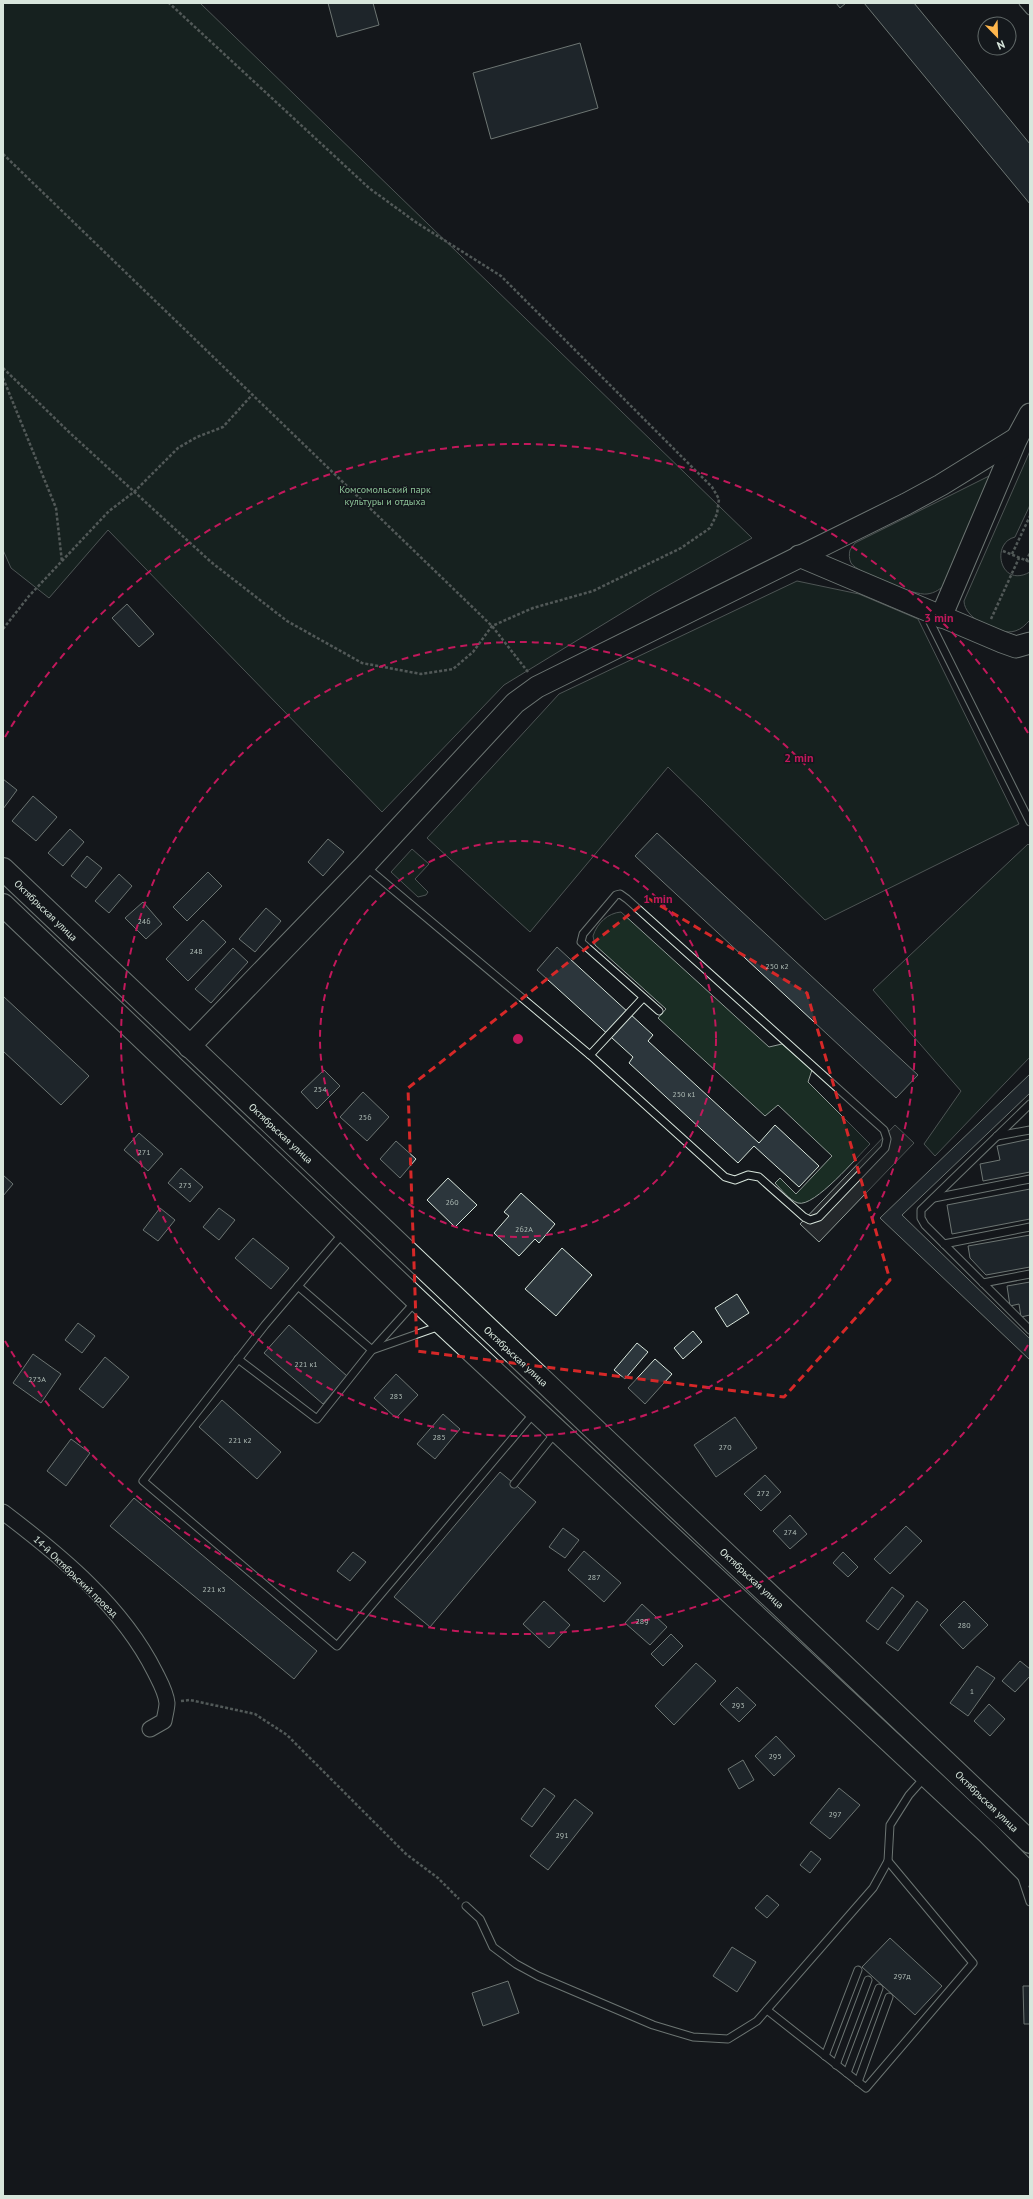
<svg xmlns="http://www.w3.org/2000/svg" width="1033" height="2199" viewBox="0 0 1033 2199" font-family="'PT Sans',sans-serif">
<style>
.green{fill:#1a2d24;stroke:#939e99}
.parking{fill:#24282b;stroke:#939e99}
.building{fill:#2c363c;stroke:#d8e6dc}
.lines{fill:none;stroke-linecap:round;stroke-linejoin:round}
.lane-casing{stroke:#d8e6dc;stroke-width:9}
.street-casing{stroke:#d8e6dc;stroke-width:17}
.secondary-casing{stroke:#d8e6dc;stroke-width:23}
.primary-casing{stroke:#d8e6dc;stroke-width:24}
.path{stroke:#9da8a2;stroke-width:2.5;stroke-dasharray:3 2;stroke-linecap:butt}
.lane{stroke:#14181c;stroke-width:7}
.street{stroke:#14181c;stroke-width:15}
.secondary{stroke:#14181c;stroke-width:21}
.primary{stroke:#14181c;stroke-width:22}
.marked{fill:none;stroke:#d62828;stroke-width:3;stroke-dasharray:8 5;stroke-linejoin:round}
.ring{fill:none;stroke:#c2185b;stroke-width:2;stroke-dasharray:7 5}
.labels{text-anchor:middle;stroke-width:3;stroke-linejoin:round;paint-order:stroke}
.number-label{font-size:8px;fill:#adbab4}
.park-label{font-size:10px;fill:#8ac095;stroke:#14181c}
.street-label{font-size:10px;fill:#d8e6dc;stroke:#14181c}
.centre{fill:#c2185b;stroke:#14181c;stroke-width:2}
.ring-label{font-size:12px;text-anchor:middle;font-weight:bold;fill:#c2185b;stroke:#14181c;stroke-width:3;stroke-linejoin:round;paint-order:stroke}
</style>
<rect width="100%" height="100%" fill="#14181c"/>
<!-- green -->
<g class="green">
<path d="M 3,3 L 200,3 L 752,538 L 653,594 L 504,685 L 382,812 L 108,530 L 49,598 L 11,568 L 3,550 Z"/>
<path d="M 1030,451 L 1030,505 L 1015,537 C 990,543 1000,589 1030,572 L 1030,620 C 1025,625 1022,629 1015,631 C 1000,636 964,619 964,601 Z"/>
<path d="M 989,476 L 991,478 L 946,583 C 941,589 935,593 927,594 C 915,596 857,573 851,563 C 849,559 849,554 850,550 L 855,543 Z"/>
<path d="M 797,581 L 859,594 L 918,619 L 1019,824 L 825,920 L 668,767 L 530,932 L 427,838 L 559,694 Z"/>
<path d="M 1028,844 L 1030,846 L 1030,1057 L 935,1156 L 924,1144 L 961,1091 L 873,990 Z"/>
<path d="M 412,849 L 429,864 L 415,879 L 428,892 L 426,895 L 418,897 L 391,872 Z"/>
<path d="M 621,912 L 769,1047 L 782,1044 L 812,1070 L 808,1082 L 870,1144 C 858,1156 814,1208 798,1203 C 789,1200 781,1189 775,1183 L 780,1178 L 796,1194 L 832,1156 L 778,1105 L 765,1116 L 658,1018 L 666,1009 L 595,945 L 593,936 C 597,923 608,913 621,912 Z"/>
</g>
<!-- parking -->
<path class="parking" d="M 895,1125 L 914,1143 L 819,1242 L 800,1224 Z"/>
<!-- building -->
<g class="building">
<path d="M 328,3 L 373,3 L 379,25 L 337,37 Z"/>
<path d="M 836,3 L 846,3 L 840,8 Z"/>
<path d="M 864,3 L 914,3 L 1030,144 L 1030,204 Z"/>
<path d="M 580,43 L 598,108 L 491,139 L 473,73 Z"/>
<path d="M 127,604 L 154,634 L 139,647 L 112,618 Z"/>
<path d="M 3,779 L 17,790 L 3,809 Z"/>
<path d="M 33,796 L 57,817 L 36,841 L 12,821 Z"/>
<path d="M 70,829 L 84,842 L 63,866 L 48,853 Z"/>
<path d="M 657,833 L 918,1075 L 896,1098 L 635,856 Z"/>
<path d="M 328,839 L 344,852 L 323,876 L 308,862 Z"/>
<path d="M 87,856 L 102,868 L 86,888 L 71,876 Z"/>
<path d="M 208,872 L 222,886 L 187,921 L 173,907 Z"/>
<path d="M 119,874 L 132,886 L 109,913 L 95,901 Z"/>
<path d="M 143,902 L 162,924 L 146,939 L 125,918 Z"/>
<path d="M 266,908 L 281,921 L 255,952 L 239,939 Z"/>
<path d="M 203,920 L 226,942 L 188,981 L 166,959 Z"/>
<path d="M 557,947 L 653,1035 L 648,1041 L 759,1143 L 775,1125 L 819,1166 L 799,1187 L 754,1146 L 738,1163 L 629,1063 L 633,1057 L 537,970 Z"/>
<path d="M 233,948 L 248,962 L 211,1003 L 195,989 Z"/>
<path d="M 3,996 L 89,1076 L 61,1105 L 3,1051 Z"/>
<path d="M 324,1070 L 340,1086 L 317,1109 L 301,1092 Z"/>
<path d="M 1030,1074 L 1030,1093 L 902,1215 L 1030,1339 L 1030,1360 L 880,1218 Z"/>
<path d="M 363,1092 L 389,1117 L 367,1141 L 340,1117 Z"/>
<path d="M 139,1133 L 163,1154 L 148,1171 L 124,1150 Z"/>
<path d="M 1030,1139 L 1030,1172 L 983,1181 L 980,1164 L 1000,1160 L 997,1146 Z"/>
<path d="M 396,1141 L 416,1159 L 400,1178 L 380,1159 Z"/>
<path d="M 181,1168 L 203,1187 L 190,1202 L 168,1183 Z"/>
<path d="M 3,1175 L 13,1184 L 3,1196 Z"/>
<path d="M 448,1178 L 477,1205 L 455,1227 L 427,1200 Z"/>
<path d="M 1030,1189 L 1030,1219 L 952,1234 L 947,1205 Z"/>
<path d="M 521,1193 L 555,1224 L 539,1243 L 535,1239 L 519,1256 L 494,1233 L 509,1216 L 504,1212 Z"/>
<path d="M 160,1208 L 175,1220 L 158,1241 L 143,1230 Z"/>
<path d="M 219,1208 L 235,1220 L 219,1240 L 203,1227 Z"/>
<path d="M 1030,1235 L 1030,1267 L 986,1275 L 970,1258 L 968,1246 Z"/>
<path d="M 253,1238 L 289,1268 L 271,1289 L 235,1258 Z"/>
<path d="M 562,1248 L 592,1275 L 556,1316 L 525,1289 Z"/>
<path d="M 1030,1282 L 1030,1315 L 1021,1317 L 1019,1304 L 1010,1306 L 1007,1286 Z"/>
<path d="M 737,1294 L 749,1313 L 727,1327 L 715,1308 Z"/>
<path d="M 78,1323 L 95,1336 L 82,1353 L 65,1340 Z"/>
<path d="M 289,1325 L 347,1376 L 323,1404 L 264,1353 Z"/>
<path d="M 693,1331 L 702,1342 L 683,1359 L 674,1348 Z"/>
<path d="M 637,1343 L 648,1352 L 625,1379 L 614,1370 Z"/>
<path d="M 33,1354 L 61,1374 L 41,1403 L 13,1383 Z"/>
<path d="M 105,1357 L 129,1377 L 103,1408 L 79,1389 Z"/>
<path d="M 655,1359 L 672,1374 L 645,1404 L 628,1388 Z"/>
<path d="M 396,1374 L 418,1395 L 396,1418 L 374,1398 Z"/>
<path d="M 222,1400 L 281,1452 L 257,1479 L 199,1427 Z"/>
<path d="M 443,1414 L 460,1429 L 435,1459 L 417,1444 Z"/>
<path d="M 735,1417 L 757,1448 L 716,1477 L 694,1445 Z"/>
<path d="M 71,1439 L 90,1453 L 66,1486 L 47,1471 Z"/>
<path d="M 500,1472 L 536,1502 L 430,1627 L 394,1597 Z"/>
<path d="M 765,1475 L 781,1492 L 761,1511 L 744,1494 Z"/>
<path d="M 134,1498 L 317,1651 L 294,1679 L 110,1526 Z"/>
<path d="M 790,1515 L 807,1534 L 790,1549 L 773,1531 Z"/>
<path d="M 906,1526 L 922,1541 L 890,1574 L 874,1559 Z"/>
<path d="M 563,1528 L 579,1540 L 565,1558 L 549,1547 Z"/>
<path d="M 584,1551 L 621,1583 L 604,1602 L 568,1570 Z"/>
<path d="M 353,1552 L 366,1562 L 350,1581 L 337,1571 Z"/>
<path d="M 843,1552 L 858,1567 L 848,1577 L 833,1563 Z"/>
<path d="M 892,1587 L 904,1596 L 878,1630 L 866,1621 Z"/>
<path d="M 544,1601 L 570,1625 L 549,1648 L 523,1624 Z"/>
<path d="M 917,1601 L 928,1610 L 898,1651 L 886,1643 Z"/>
<path d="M 964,1601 L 988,1625 L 963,1649 L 940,1625 Z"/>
<path d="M 642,1604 L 667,1627 L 650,1645 L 625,1623 Z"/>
<path d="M 671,1634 L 683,1646 L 663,1666 L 651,1654 Z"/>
<path d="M 1020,1661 L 1030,1669 L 1030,1676 L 1015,1692 L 1002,1681 Z"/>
<path d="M 696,1663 L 716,1681 L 674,1725 L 655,1706 Z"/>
<path d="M 977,1666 L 995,1678 L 968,1716 L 950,1703 Z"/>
<path d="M 737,1687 L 756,1705 L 739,1722 L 720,1704 Z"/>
<path d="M 989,1704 L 1005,1719 L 990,1736 L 974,1721 Z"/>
<path d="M 776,1736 L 795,1756 L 774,1776 L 755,1756 Z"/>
<path d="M 743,1760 L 754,1780 L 739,1789 L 728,1769 Z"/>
<path d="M 544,1788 L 555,1796 L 532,1827 L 521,1819 Z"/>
<path d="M 839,1788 L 860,1805 L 830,1839 L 810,1823 Z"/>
<path d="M 575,1799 L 593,1813 L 548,1870 L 530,1856 Z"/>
<path d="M 811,1851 L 821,1859 L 810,1873 L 800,1865 Z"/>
<path d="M 767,1895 L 779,1905 L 767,1918 L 755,1908 Z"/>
<path d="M 890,1938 L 942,1986 L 915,2015 L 862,1967 Z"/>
<path d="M 732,1947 L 756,1962 L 737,1992 L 713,1976 Z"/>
<path d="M 508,1981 L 519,2013 L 483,2026 L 472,1993 Z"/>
<path d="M 1023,1986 L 1030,1986 L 1030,2024 L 1024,2024 Z"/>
</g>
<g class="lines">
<!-- lane casing -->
<g class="lane-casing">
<g id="lane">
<path d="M 1023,3 L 1030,11"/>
<path d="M 927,616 L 1030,822"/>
<path d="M 365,866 L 590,1055 L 725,1177 L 735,1180 L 748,1175 L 759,1177 L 804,1217 L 810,1220 L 819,1217 L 885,1148 L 887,1139 L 884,1130 L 627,899 L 620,894 L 616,895 L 583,934 L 581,942 L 659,1011"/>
<path d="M 590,1055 L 643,998"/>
<path d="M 1030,1104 L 921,1210 L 921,1218 L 925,1225 L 1030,1330"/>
<path d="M 997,1136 L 1030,1130"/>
<path d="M 934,1198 L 1030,1179"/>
<path d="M 344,1232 L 265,1325 L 143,1481 L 337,1646 L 534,1413"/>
<path d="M 944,1244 L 1030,1227"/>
<path d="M 983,1283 L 1030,1274"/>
<path d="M 298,1286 L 372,1350 L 416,1301"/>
<path d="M 238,1359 L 317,1419 L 372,1350 L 440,1326"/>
<path d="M 514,1484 L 556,1432"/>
<path d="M 1021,1875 L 1030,1902"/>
<path d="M 466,1906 L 480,1919 L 493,1947 L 516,1964 L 538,1976 L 653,2025 L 693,2037 L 728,2039 L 757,2021 L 873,1888 L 888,1861 L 890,1825 L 909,1795 L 925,1777"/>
<path d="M 767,2010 L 866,2088 L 973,1963 L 888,1861"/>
<path d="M 825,2056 L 858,1970"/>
<path d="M 836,2065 L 868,1980"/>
<path d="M 847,2073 L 879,1988"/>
<path d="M 858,2082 L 889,1997"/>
</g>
</g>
<!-- street casing -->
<g class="street-casing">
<path id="street" d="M 3,1512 C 61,1556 122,1606 155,1672 C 160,1682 166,1692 167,1703 C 167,1708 165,1715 164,1721 L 150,1729"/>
</g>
<!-- secondary casing -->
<g class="secondary-casing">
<g id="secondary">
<path d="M 799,556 L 1002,642 L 1016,647 L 1030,643"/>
<path d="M 941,617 L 1017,438 L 1030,414"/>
<path d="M 189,1047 L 364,866 L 515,703 L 537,687 L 906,504 L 941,485 L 1017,438"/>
</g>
</g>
<!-- primary casing -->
<g class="primary-casing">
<g id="primary">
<path d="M 3,869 L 1030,1842"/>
<path d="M 3,905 L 417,1300 L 988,1833 L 1030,1875"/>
</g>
</g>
<!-- path -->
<g class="path">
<path d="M 3,154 L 492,626 L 528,672"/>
<path d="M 3,368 L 70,433 L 211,562 L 287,621 L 362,663 L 421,674 L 453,669 L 473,652 L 492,626 L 533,608 L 593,591 L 681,548 L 710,528 L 717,514 L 719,499 L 712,487 L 501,276 L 417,223 L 369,188 L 169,3"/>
<path d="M 3,378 L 56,508 L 62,562"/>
<path d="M 1003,551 L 1030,562"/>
<path d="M 1012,554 L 1030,516"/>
<path d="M 1026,561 L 1030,553"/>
<path d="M 991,619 L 1019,558"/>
<path d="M 3,629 L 29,596 L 109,511 L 134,492 L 178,448 L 197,437 L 223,427 L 252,395"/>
<path d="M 181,1701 L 190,1700 L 255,1714 L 287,1735 L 406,1854 L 438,1878 L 459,1899"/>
</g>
<!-- lane -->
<use href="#lane" class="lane"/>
<!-- street -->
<use href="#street" class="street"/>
<!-- secondary -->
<use href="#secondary" class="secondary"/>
<!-- primary -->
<use href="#primary" class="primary"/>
</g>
<!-- marked area -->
<path d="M0 0H1033V2199H0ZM 649,899 L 807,993 L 890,1280 L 784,1397 L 417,1351 L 408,1088 Z" fill="#14181c" fill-opacity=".55" fill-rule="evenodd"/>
<path class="marked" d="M 649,899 L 807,993 L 890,1280 L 784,1397 L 417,1351 L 408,1088 Z"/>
<!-- distance rings -->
<g class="ring">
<circle cx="518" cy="1039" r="198"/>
<circle cx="518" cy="1039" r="397"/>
<path d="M1028 1345A595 595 0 0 1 5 1341M5 737A595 595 0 0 1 1028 733"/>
</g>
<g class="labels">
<!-- number labels -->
<g class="number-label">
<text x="144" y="924">246</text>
<text x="196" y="954">248</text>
<text x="777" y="969">250 к2</text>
<text x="320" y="1092">254</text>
<text x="684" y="1097">250 к1</text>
<text x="365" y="1120">256</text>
<text x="144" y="1155">271</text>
<text x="185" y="1188">273</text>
<text x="452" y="1205">260</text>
<text x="524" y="1232">262А</text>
<text x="306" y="1367">221 к1</text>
<text x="37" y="1382">273А</text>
<text x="396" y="1399">283</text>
<text x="439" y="1440">285</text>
<text x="240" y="1443">221 к2</text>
<text x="725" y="1450">270</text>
<text x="763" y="1496">272</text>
<text x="790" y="1535">274</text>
<text x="594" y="1580">287</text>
<text x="214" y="1592">221 к3</text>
<text x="642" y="1624">289</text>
<text x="964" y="1628">280</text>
<text x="972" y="1694">1</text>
<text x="738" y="1708">293</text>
<text x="775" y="1759">295</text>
<text x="835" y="1817">297</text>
<text x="562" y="1838">291</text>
<text x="902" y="1979">297д</text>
</g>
<!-- park labels -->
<g class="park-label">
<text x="385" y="493">Комсомольский парк<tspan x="385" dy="12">культуры и отдыха</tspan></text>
</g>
<!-- street labels -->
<g class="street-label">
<text transform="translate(46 910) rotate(44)" y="4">Октябрьская улица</text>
<text transform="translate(281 1133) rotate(43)" y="4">Октябрьская улица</text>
<text transform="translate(516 1356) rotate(43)" y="4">Октябрьская улица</text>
<text transform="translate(76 1576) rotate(44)" y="4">14-й Октябрьский проезд</text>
<text transform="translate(752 1578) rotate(43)" y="4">Октябрьская улица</text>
<text transform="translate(987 1801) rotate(44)" y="4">Октябрьская улица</text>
</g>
</g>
<circle cx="518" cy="1039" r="6" class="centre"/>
<g class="ring-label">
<text x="939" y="622">3 min</text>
<text x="799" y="762">2 min</text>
<text x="658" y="903">1 min</text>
</g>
<!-- border -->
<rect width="1033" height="2199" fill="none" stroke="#d8e6dc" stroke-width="8"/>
<!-- north arrow -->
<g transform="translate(997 36) rotate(157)"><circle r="19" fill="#14181c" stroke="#626a69"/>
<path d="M0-3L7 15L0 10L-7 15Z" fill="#ffb74d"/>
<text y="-6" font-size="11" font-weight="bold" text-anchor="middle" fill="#d8e6dc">N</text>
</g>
</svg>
